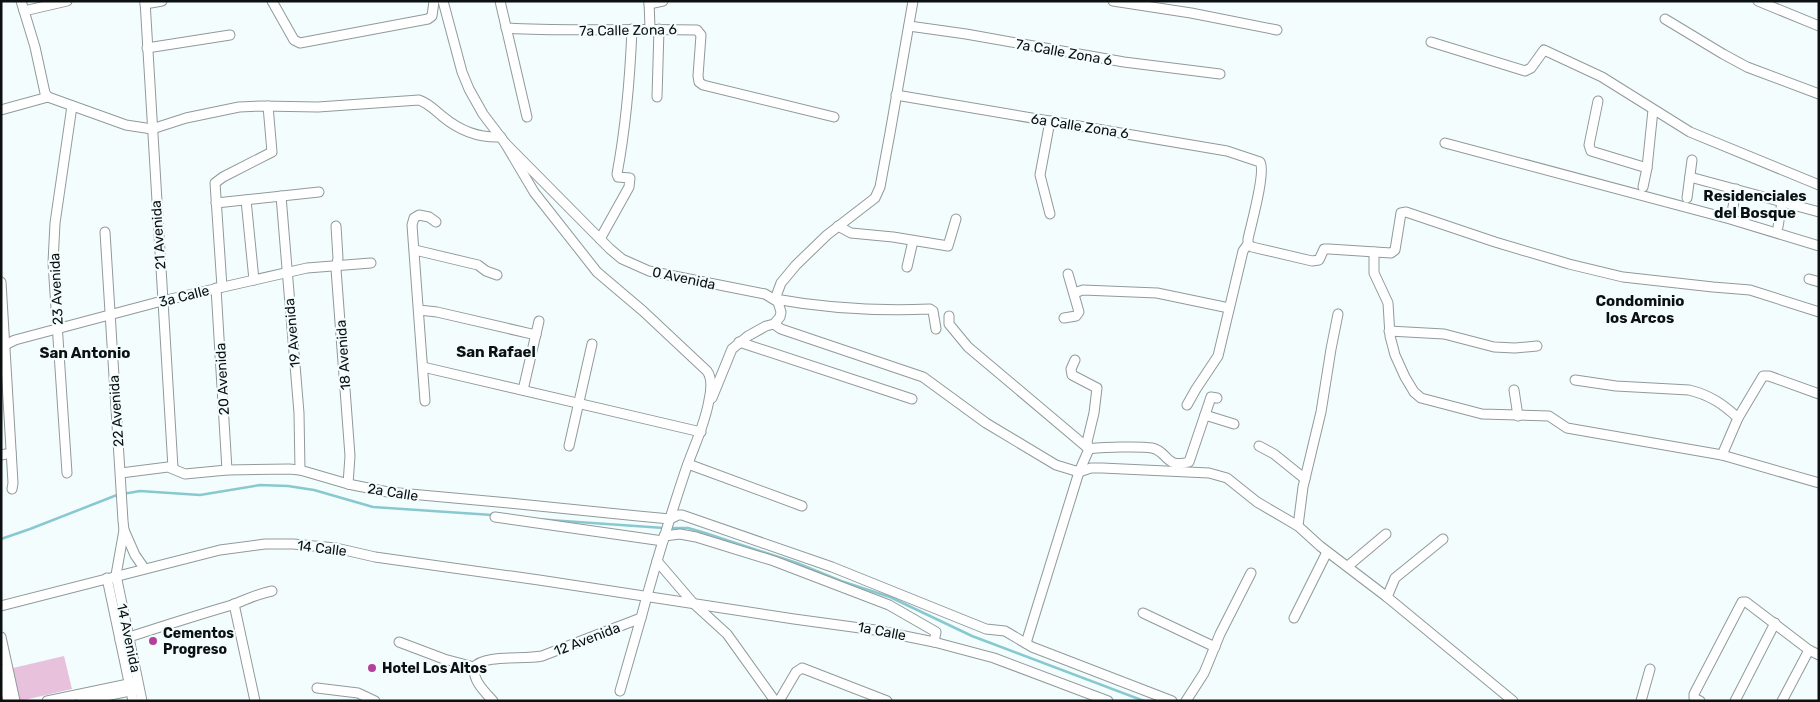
<svg xmlns="http://www.w3.org/2000/svg" width="1820" height="702" viewBox="0 0 1820 702" font-family="Rubik,sans-serif">
<style>
.green{fill:#e8c2dc}
.lines{fill:none;stroke-linecap:round;stroke-linejoin:round}
.stream{stroke:#88c9d0;stroke-width:2.5}
.minor-casing{stroke:#919a9b;stroke-width:11}
.minor{stroke:#fff;stroke-width:9}
.poi-dot{fill:#b3409a;stroke:#f3fdfe;stroke-width:2}
.labels{text-anchor:middle;stroke-width:4.5;stroke-linejoin:round;paint-order:stroke}
.street-label{font-size:14px;fill:#0d1011;stroke:#f3fdfe}
.poi-label{font-size:14px;font-weight:bold;fill:#0d1011;stroke:#f3fdfe;text-anchor:start}
.neighbourhood-label{font-size:15px;font-weight:bold;fill:#0d1011;stroke:#f3fdfe}
</style>
<rect width="100%" height="100%" fill="#f3fdfe"/>
<!-- green -->
<path class="green" d="M 64,656 L 72,689 L 20,701 L 13,668 Z"/>
<g class="lines">
<!-- stream -->
<g class="stream">
<path d="M 535,519 L 664,528"/>
<path d="M 670,528 L 688,528 L 702,532 L 797,563 L 841,581 L 890,597 L 972,636 L 1144,701"/>
<path d="M 1,539 L 30,529 L 117,495 L 140,491 L 200,495 L 260,485 L 288,486 L 314,490 L 373,507 L 492,515"/>
</g>
<!-- minor casing -->
<g class="minor-casing">
<g id="minor">
<path d="M 21,1 L 35,47 L 45,93 L 48,97"/>
<path d="M 145,1 L 173,468"/>
<path d="M 272,1 L 294,40 L 300,43 L 428,19 L 432,16 L 434,1"/>
<path d="M 443,1 L 462,72 L 469,89 L 483,114 L 505,143 L 610,249 L 622,259 L 649,271 L 765,294 L 778,302 L 781,312 L 780,317 L 774,324 L 766,326 L 748,336 L 732,349 L 712,398"/>
<path d="M 500,1 L 527,117"/>
<path d="M 649,1 L 650,28"/>
<path d="M 913,1 L 890,133 L 880,187 L 875,198 L 827,235 L 796,265 L 781,283 L 775,299 C 824,308 880,311 930,309 L 933,311 L 936,329"/>
<path d="M 1113,1 L 1191,13 L 1277,30"/>
<path d="M 1758,1 L 1819,26"/>
<path d="M 145,4 L 162,1"/>
<path d="M 649,4 L 663,1"/>
<path d="M 24,11 L 67,1"/>
<path d="M 1665,19 L 1723,54 L 1747,67 L 1819,94"/>
<path d="M 909,26 L 966,34 L 1124,62 L 1220,74"/>
<path d="M 506,28 C 569,32 633,28 697,30 L 701,35 L 698,76 L 699,82 L 703,85 L 834,117"/>
<path d="M 1431,42 L 1525,71 L 1531,68 L 1544,50 L 1602,77 L 1690,132 L 1819,185"/>
<path d="M 147,48 L 230,35"/>
<path d="M 896,95 L 1227,151 L 1260,162 C 1266,172 1251,225 1248,239 L 1248,244 L 1243,251 L 1218,356 L 1196,389 L 1187,405"/>
<path d="M 657,97 L 659,29"/>
<path d="M 1598,101 L 1589,145 L 1591,151 L 1647,168"/>
<path d="M 1,110 L 48,97 L 126,125 L 152,129 L 186,118 L 239,107 L 262,106 L 318,107 L 419,100 C 428,103 435,110 442,116 C 460,131 478,138 501,137"/>
<path d="M 1050,121 L 1040,175 L 1050,214"/>
<path d="M 1445,143 L 1730,219 L 1819,246"/>
<path d="M 1690,177 L 1819,212"/>
<path d="M 1643,187 L 1647,168 L 1653,110"/>
<path d="M 281,196 L 299,413 L 300,470"/>
<path d="M 1687,198 L 1692,160"/>
<path d="M 246,200 L 254,280"/>
<path d="M 216,203 L 319,192"/>
<path d="M 1732,213 L 1736,189"/>
<path d="M 336,226 L 338,258 L 336,269 L 350,456 L 348,484"/>
<path d="M 838,226 L 851,233 L 893,237 L 948,246 L 956,219"/>
<path d="M 1778,227 L 1782,202"/>
<path d="M 105,232 L 123,521 L 124,530 L 116,575 L 142,701"/>
<path d="M 600,239 L 629,187 L 630,178 L 618,177 L 617,174 C 626,126 630,78 632,29"/>
<path d="M 1248,244 L 1252,247 L 1312,261 L 1319,260 L 1324,249 L 1329,249 L 1391,253 L 1395,250 L 1401,213 L 1406,212 L 1495,242 L 1569,264 L 1623,277 L 1713,287 L 1750,290 L 1819,312"/>
<path d="M 415,250 L 478,265 L 486,271 L 497,275"/>
<path d="M 1374,252 L 1374,273 L 1388,303 L 1390,336 L 1395,355 L 1405,377 L 1414,392 L 1421,398 L 1482,414 L 1549,416 L 1567,428 L 1722,455 L 1819,483"/>
<path d="M 907,267 L 913,241"/>
<path d="M 1809,279 L 1819,282"/>
<path d="M 1,282 L 13,483 L 12,489"/>
<path d="M 222,287 L 215,183 L 223,177 L 272,152 L 268,106"/>
<path d="M 216,288 L 227,470"/>
<path d="M 1074,293 L 1083,290 L 1157,293 L 1229,308"/>
<path d="M 419,310 L 437,312 L 536,335"/>
<path d="M 949,316 L 949,324 L 968,347 L 1089,449"/>
<path d="M 1064,318 L 1076,316 L 1079,312 L 1068,274"/>
<path d="M 774,324 L 781,329 L 923,377 L 986,423 L 1056,465 L 1079,472 L 1091,468 L 1102,468 L 1209,473 L 1227,478 L 1257,502 L 1298,526 L 1320,546 L 1387,597 L 1513,701"/>
<path d="M 1389,331 L 1444,334 L 1494,347 L 1515,348 L 1537,346"/>
<path d="M 739,342 L 912,399"/>
<path d="M 1,347 L 15,340 L 162,301 L 254,280 L 307,268 L 371,263"/>
<path d="M 423,367 L 701,432"/>
<path d="M 1575,380 L 1616,386 L 1689,390 C 1710,395 1723,404 1738,418"/>
<path d="M 523,390 L 539,321"/>
<path d="M 1514,390 L 1518,416"/>
<path d="M 425,401 L 412,225 L 414,218 L 419,215 L 429,217 L 436,222"/>
<path d="M 1205,415 L 1234,424"/>
<path d="M 569,446 L 592,344"/>
<path d="M 1259,446 L 1274,454 L 1305,479"/>
<path d="M 1089,449 C 1099,447 1141,446 1152,448 C 1168,451 1165,469 1189,462 L 1211,397 L 1217,398"/>
<path d="M 1,455 L 11,453"/>
<path d="M 1722,455 L 1738,418 L 1763,376 L 1769,376 L 1819,394"/>
<path d="M 688,464 L 802,506"/>
<path d="M 67,473 L 53,263 L 55,223 L 72,106"/>
<path d="M 121,473 L 168,467 L 185,474 L 227,470 L 289,469 L 300,470 L 348,484 L 388,492 L 509,503 L 638,516 L 670,519 L 678,515 L 682,515 L 832,567 L 986,629 L 1005,631 L 1032,647 L 1172,701"/>
<path d="M 495,517 L 663,541"/>
<path d="M 1298,526 L 1303,487 L 1321,412 L 1331,349 L 1338,314"/>
<path d="M 124,530 L 135,555 L 144,568"/>
<path d="M 664,536 L 680,534 L 696,537 L 774,561 L 889,605 L 936,632 L 934,642"/>
<path d="M 657,561 L 693,603 L 727,634 L 775,701"/>
<path d="M 1348,566 L 1386,534"/>
<path d="M 107,578 L 133,701"/>
<path d="M 1387,597 L 1395,578 L 1443,539"/>
<path d="M 234,604 L 255,701"/>
<path d="M 1,606 L 220,550 L 265,544 L 293,544 L 336,548 L 375,557 L 539,580 L 794,619 L 875,630 L 934,642 L 994,658 L 1108,701"/>
<path d="M 1143,613 L 1215,647"/>
<path d="M 1294,618 L 1327,552"/>
<path d="M 1,637 L 15,701"/>
<path d="M 120,640 C 157,628 194,616 232,605 C 246,600 256,594 272,591"/>
<path d="M 399,642 L 444,659 L 474,667"/>
<path d="M 1026,643 L 1079,472 L 1089,449 L 1087,442 L 1094,413 L 1097,388 L 1072,375 L 1071,369 L 1075,360"/>
<path d="M 1,669 L 8,701"/>
<path d="M 317,688 L 358,693 L 375,701"/>
<path d="M 620,691 L 641,618"/>
<path d="M 47,701 L 133,683"/>
<path d="M 81,701 L 135,690"/>
<path d="M 493,701 C 484,691 473,681 474,667 C 485,654 523,660 542,656 L 641,618 C 654,569 669,520 685,472 C 693,448 705,425 709,400 C 711,391 713,379 707,371 L 643,311 L 597,272 L 534,192 L 505,143"/>
<path d="M 779,701 L 796,672 L 802,668 L 887,701"/>
<path d="M 1186,701 L 1204,673 L 1220,634 L 1251,573"/>
<path d="M 1641,701 L 1650,669"/>
<path d="M 1700,701 L 1694,698 L 1694,694 L 1742,602 L 1746,602 L 1809,650 L 1819,655"/>
<path d="M 1735,701 L 1775,623"/>
<path d="M 1782,701 L 1809,650"/>
</g>
</g>
<!-- minor -->
<use href="#minor" class="minor"/>
</g>
<!-- markers -->
<g class="poi-dot">
<circle cx="153" cy="641" r="5"/>
<circle cx="372" cy="668" r="5"/>
</g>
<g class="labels">
<!-- street labels -->
<g class="street-label">
<text transform="translate(628 30) rotate(-1)" y="5">7a Calle Zona 6</text>
<text transform="translate(1064 52) rotate(10)" y="5">7a Calle Zona 6</text>
<text transform="translate(1080 126) rotate(9)" y="5">6a Calle Zona 6</text>
<text transform="translate(158 235) rotate(-94)" y="5">21 Avenida</text>
<text transform="translate(684 278) rotate(12)" y="5">0 Avenida</text>
<text transform="translate(56 289) rotate(-93)" y="5">23 Avenida</text>
<text transform="translate(184 296) rotate(-14)" y="5">3a Calle</text>
<text transform="translate(292 333) rotate(-95)" y="5">19 Avenida</text>
<text transform="translate(343 355) rotate(-94)" y="5">18 Avenida</text>
<text transform="translate(222 379) rotate(-93)" y="5">20 Avenida</text>
<text transform="translate(116 411) rotate(-94)" y="5">22 Avenida</text>
<text transform="translate(393 492) rotate(9)" y="5">2a Calle</text>
<text transform="translate(322 548) rotate(7)" y="5">14 Calle</text>
<text transform="translate(882 631) rotate(11)" y="5">1a Calle</text>
<text transform="translate(129 638) rotate(78)" y="5">14 Avenida</text>
<text transform="translate(587 639) rotate(-21)" y="5">12 Avenida</text>
</g>
<!-- poi labels -->
<g class="poi-label">
<text x="163" y="638">Cementos<tspan x="163" dy="16">Progreso</tspan></text>
<text x="382" y="673">Hotel Los Altos</text>
</g>
<!-- neighbourhood labels -->
<g class="neighbourhood-label">
<text x="1755" y="201">Residenciales<tspan x="1755" dy="17">del Bosque</tspan></text>
<text x="1640" y="306">Condominio<tspan x="1640" dy="17">los Arcos</tspan></text>
<text x="496" y="357">San Rafael</text>
<text x="85" y="358">San Antonio</text>
</g>
</g>
<!-- border -->
<rect width="1820" height="702" fill="none" stroke="#0d1011" stroke-width="5"/>
</svg>
